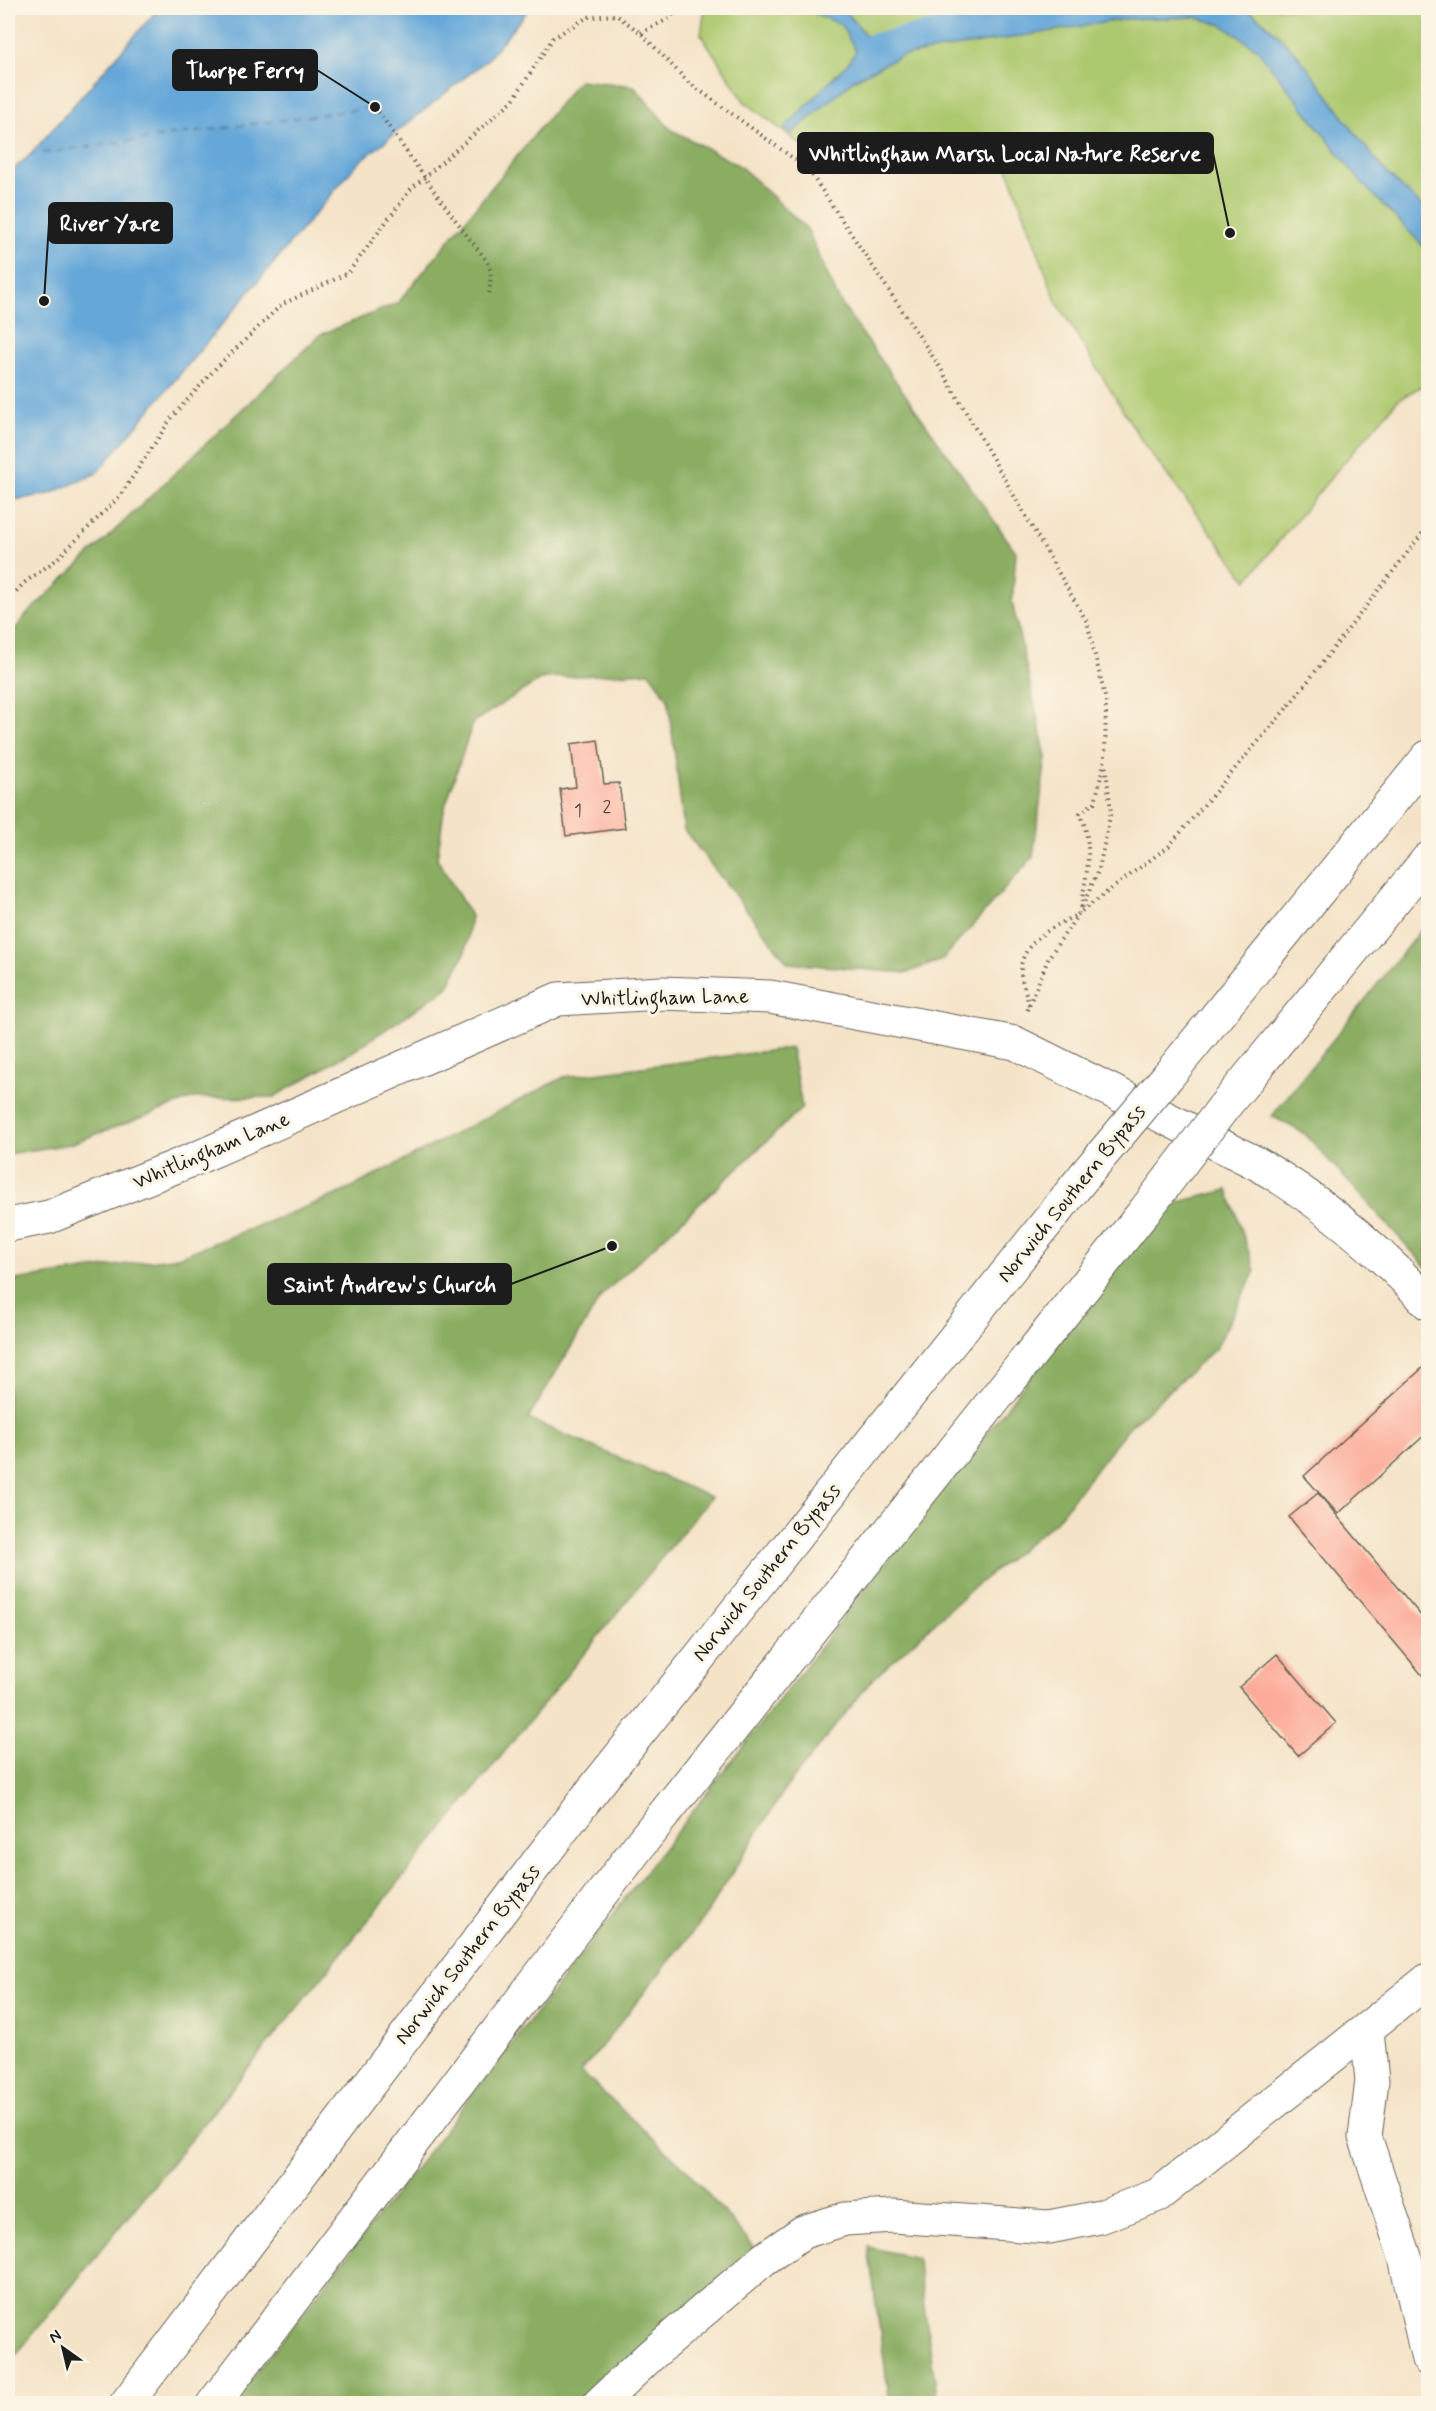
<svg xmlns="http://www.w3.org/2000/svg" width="1436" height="2411" viewBox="0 0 1436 2411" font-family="Mynerve,sans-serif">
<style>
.green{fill:#adc96f;stroke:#647246;stroke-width:1.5}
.forest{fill:#8aad62;stroke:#53643f;stroke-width:1.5}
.water{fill:#65a7d9;stroke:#40627a;stroke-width:1.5}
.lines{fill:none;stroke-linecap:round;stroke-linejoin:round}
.stream{stroke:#65a7d9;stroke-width:12}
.ferry{stroke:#3d5b71;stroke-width:1.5;stroke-dasharray:8 6;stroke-linecap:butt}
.building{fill:#fcab99}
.minor-casing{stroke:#686258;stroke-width:35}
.highway-casing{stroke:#686258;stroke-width:35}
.path{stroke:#686258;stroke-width:4;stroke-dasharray:1.5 4.5;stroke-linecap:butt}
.minor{stroke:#fff;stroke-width:33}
.highway{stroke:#fff;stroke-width:33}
.highway-bridge-casing{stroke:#686258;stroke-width:35;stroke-linecap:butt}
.highway-bridge{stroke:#fff;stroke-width:33}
.labels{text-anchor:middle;stroke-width:6;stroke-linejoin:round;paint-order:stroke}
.number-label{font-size:18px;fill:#54403b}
.street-label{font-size:21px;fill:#1c1c1c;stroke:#fcf5e5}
.leader{fill:none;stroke:#1c1c1c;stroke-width:2}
.callout-dot{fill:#1c1c1c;stroke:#fcf5e5;stroke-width:2}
.callout{fill:#1c1c1c;stroke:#1c1c1c;stroke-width:2}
.callout-label{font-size:22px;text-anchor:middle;font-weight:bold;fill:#fff}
</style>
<rect width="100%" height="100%" fill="#fcf5e5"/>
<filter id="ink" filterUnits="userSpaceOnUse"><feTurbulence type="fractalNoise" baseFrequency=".0167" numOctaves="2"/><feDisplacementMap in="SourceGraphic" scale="12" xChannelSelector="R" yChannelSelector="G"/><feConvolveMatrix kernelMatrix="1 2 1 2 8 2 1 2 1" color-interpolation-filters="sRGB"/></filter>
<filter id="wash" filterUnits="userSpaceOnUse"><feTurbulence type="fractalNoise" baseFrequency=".008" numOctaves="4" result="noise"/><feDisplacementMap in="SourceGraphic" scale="24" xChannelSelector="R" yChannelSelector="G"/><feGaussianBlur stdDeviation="1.35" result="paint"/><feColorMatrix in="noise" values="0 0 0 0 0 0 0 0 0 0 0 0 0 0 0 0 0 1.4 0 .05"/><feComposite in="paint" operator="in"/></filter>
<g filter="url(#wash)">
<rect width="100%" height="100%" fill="#f4e3c7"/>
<!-- green -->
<path class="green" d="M 705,8 L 1428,8 L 1428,382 L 1398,400 L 1338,469 L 1247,580 L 1143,443 L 1056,301 L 1000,147 L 888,165 L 810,152 L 744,101 L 701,34 Z"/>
<!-- forest -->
<g class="forest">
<path d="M 579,80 L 634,86 L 670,129 L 740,166 L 807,229 L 840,302 L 1016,552 L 1012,602 L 1046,757 L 1033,857 L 942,960 L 906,973 L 788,963 L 684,830 L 668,699 L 649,672 L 543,678 L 473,722 L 444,810 L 437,859 L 471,916 L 465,953 L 447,988 L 355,1050 L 274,1097 L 194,1098 L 70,1144 L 8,1154 L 8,639 L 25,616 L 320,335 L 398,303 Z"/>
<path d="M 1428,921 L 1428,1269 L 1305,1134 L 1272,1116 Z"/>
<path d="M 791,1048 L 802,1108 L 602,1295 L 528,1419 L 711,1497 L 16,2355 L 8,2353 L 8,1281 L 178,1257 L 339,1194 L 564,1077 Z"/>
<path d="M 1228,1190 L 1255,1271 L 1216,1348 L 1128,1428 L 1056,1521 L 974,1587 L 872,1680 L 785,1789 L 703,1919 L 581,2072 L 687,2170 L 764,2259 L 599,2403 L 232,2404 L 1163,1206 Z"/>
<path d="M 868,2247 L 917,2258 L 938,2403 L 890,2403 Z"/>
</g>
<!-- water -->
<g class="water">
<path d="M 159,8 L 530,8 L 488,59 L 357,164 L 96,474 L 49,494 L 8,501 L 8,174 L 30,155 Z"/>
<path d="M 804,8 L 843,8 L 869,39 L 1056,8 L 1244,8 C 1305,45 1340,122 1388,174 C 1401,187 1415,199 1428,212 L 1428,251 L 1361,182 L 1257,49 L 1222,25 L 1194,17 L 1126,19 L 900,56 L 855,79 L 791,134 L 784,129 L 849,62 L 856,51 L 841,25 Z"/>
</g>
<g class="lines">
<!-- stream -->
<path class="stream" d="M 869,40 L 1023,8"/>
<!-- ferry -->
<path class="ferry" d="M 29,155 L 375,107"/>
</g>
<g id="blocks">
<!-- building -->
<g class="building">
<path d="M 598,740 L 604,784 L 619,783 L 625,828 L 566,836 L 560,789 L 576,787 L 571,744 Z"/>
<path d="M 1428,1363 L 1428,1432 L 1338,1514 L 1304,1476 Z"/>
<path d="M 1318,1493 L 1428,1624 L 1428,1682 L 1289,1517 Z"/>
<path d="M 1277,1654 L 1336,1723 L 1298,1756 L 1239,1687 Z"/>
</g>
</g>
</g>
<g filter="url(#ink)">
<use href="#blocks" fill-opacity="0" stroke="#686258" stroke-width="1.5"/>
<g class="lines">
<!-- minor casing -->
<g class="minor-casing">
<g id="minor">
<path d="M 8,1225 L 49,1217 L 197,1158 L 558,999 L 662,993 L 770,997 L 1015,1043 L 1256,1163 C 1320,1200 1378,1249 1428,1303"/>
<path d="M 1367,2030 L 1372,2081 L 1365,2137 L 1405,2257 L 1428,2359"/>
<path d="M 599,2404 L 651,2355 L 764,2259 L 803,2232 L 845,2219 L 893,2216 L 1049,2227 L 1100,2217 L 1158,2195 L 1428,1980"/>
</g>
</g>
<!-- highway casing -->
<g class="highway-casing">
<g id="highway">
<path d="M 1168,1076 L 1428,757"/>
<path d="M 1223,1108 L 1428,859"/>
<path d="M 126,2404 L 585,1800 L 1085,1175"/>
<path d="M 213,2404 L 641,1843 L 1144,1212"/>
</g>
</g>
<!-- path -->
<g class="path">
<path d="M 641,33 L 670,18 L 678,8"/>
<path d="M 375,107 C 412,159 447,211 487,261 L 491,272 L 489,296"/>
<path d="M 8,600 L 24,583 L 56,560 L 120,496 L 172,417 L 215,369 L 281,305 L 348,273 L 410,190 L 513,100 L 553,38 L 588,17 L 616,15 L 641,33 L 688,82 L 808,169 L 941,369 L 1087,622 L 1106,701 L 1105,759 L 1095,802 L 1080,813 C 1095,847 1086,878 1079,913"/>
<path d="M 1082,907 L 1099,869 L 1111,811 L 1105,763"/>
<path d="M 1029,1005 C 1027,995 1022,983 1021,973 C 1019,942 1054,927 1076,915"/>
<path d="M 1027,1010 L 1049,957 L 1079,913 L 1169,846 L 1291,703 L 1428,526"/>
</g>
<!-- minor -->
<use href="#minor" class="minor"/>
<!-- highway -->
<use href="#highway" class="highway"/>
<!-- highway-bridge casing -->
<g class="highway-bridge-casing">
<g id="highway-bridge">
<path d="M 1085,1175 L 1168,1076"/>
<path d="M 1144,1212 L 1223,1108"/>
</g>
</g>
<!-- highway-bridge -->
<use href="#highway-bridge" class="highway-bridge"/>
</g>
</g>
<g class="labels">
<!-- number labels -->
<g class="number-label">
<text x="607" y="812">2</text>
<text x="578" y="816">1</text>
</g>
<!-- street labels -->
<g class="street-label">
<text transform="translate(665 997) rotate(-1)" y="7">Whitlingham Lane</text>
<text transform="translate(211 1150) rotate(-23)" y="7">Whitlingham Lane</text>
<text transform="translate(1071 1193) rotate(-51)" y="7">Norwich Southern Bypass</text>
<text transform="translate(766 1572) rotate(-51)" y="7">Norwich Southern Bypass</text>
<text transform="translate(467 1954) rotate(-52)" y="7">Norwich Southern Bypass</text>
</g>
</g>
<!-- callouts -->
<path class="leader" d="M375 107L317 70M1230 233L1213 153M44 301L49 223M612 1246L511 1284"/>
<g class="callout-dot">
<circle cx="375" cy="107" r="6"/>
<circle cx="1230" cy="233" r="6"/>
<circle cx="44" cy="301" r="6"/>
<circle cx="612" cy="1246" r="6"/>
</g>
<g class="callout">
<rect x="173" y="50" width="144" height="40" rx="6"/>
<rect x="798" y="133" width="415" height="40" rx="6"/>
<rect x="49" y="203" width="123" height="40" rx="6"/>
<rect x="268" y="1264" width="243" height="40" rx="6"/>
</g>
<g class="callout-label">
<text x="245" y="78">Thorpe Ferry</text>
<text x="1005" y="161">Whitlingham Marsh Local Nature Reserve</text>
<text x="110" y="231">River Yare</text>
<text x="390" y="1292">Saint Andrew's Church</text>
</g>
<!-- margin -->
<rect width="1436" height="2411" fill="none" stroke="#fcf5e5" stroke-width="30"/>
<!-- north arrow -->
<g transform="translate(63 2348) rotate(326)" stroke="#fcf5e5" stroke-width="4.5" paint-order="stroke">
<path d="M0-4.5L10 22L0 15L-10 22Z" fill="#1c1c1c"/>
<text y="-9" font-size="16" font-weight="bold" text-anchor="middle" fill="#1c1c1c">N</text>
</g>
</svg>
